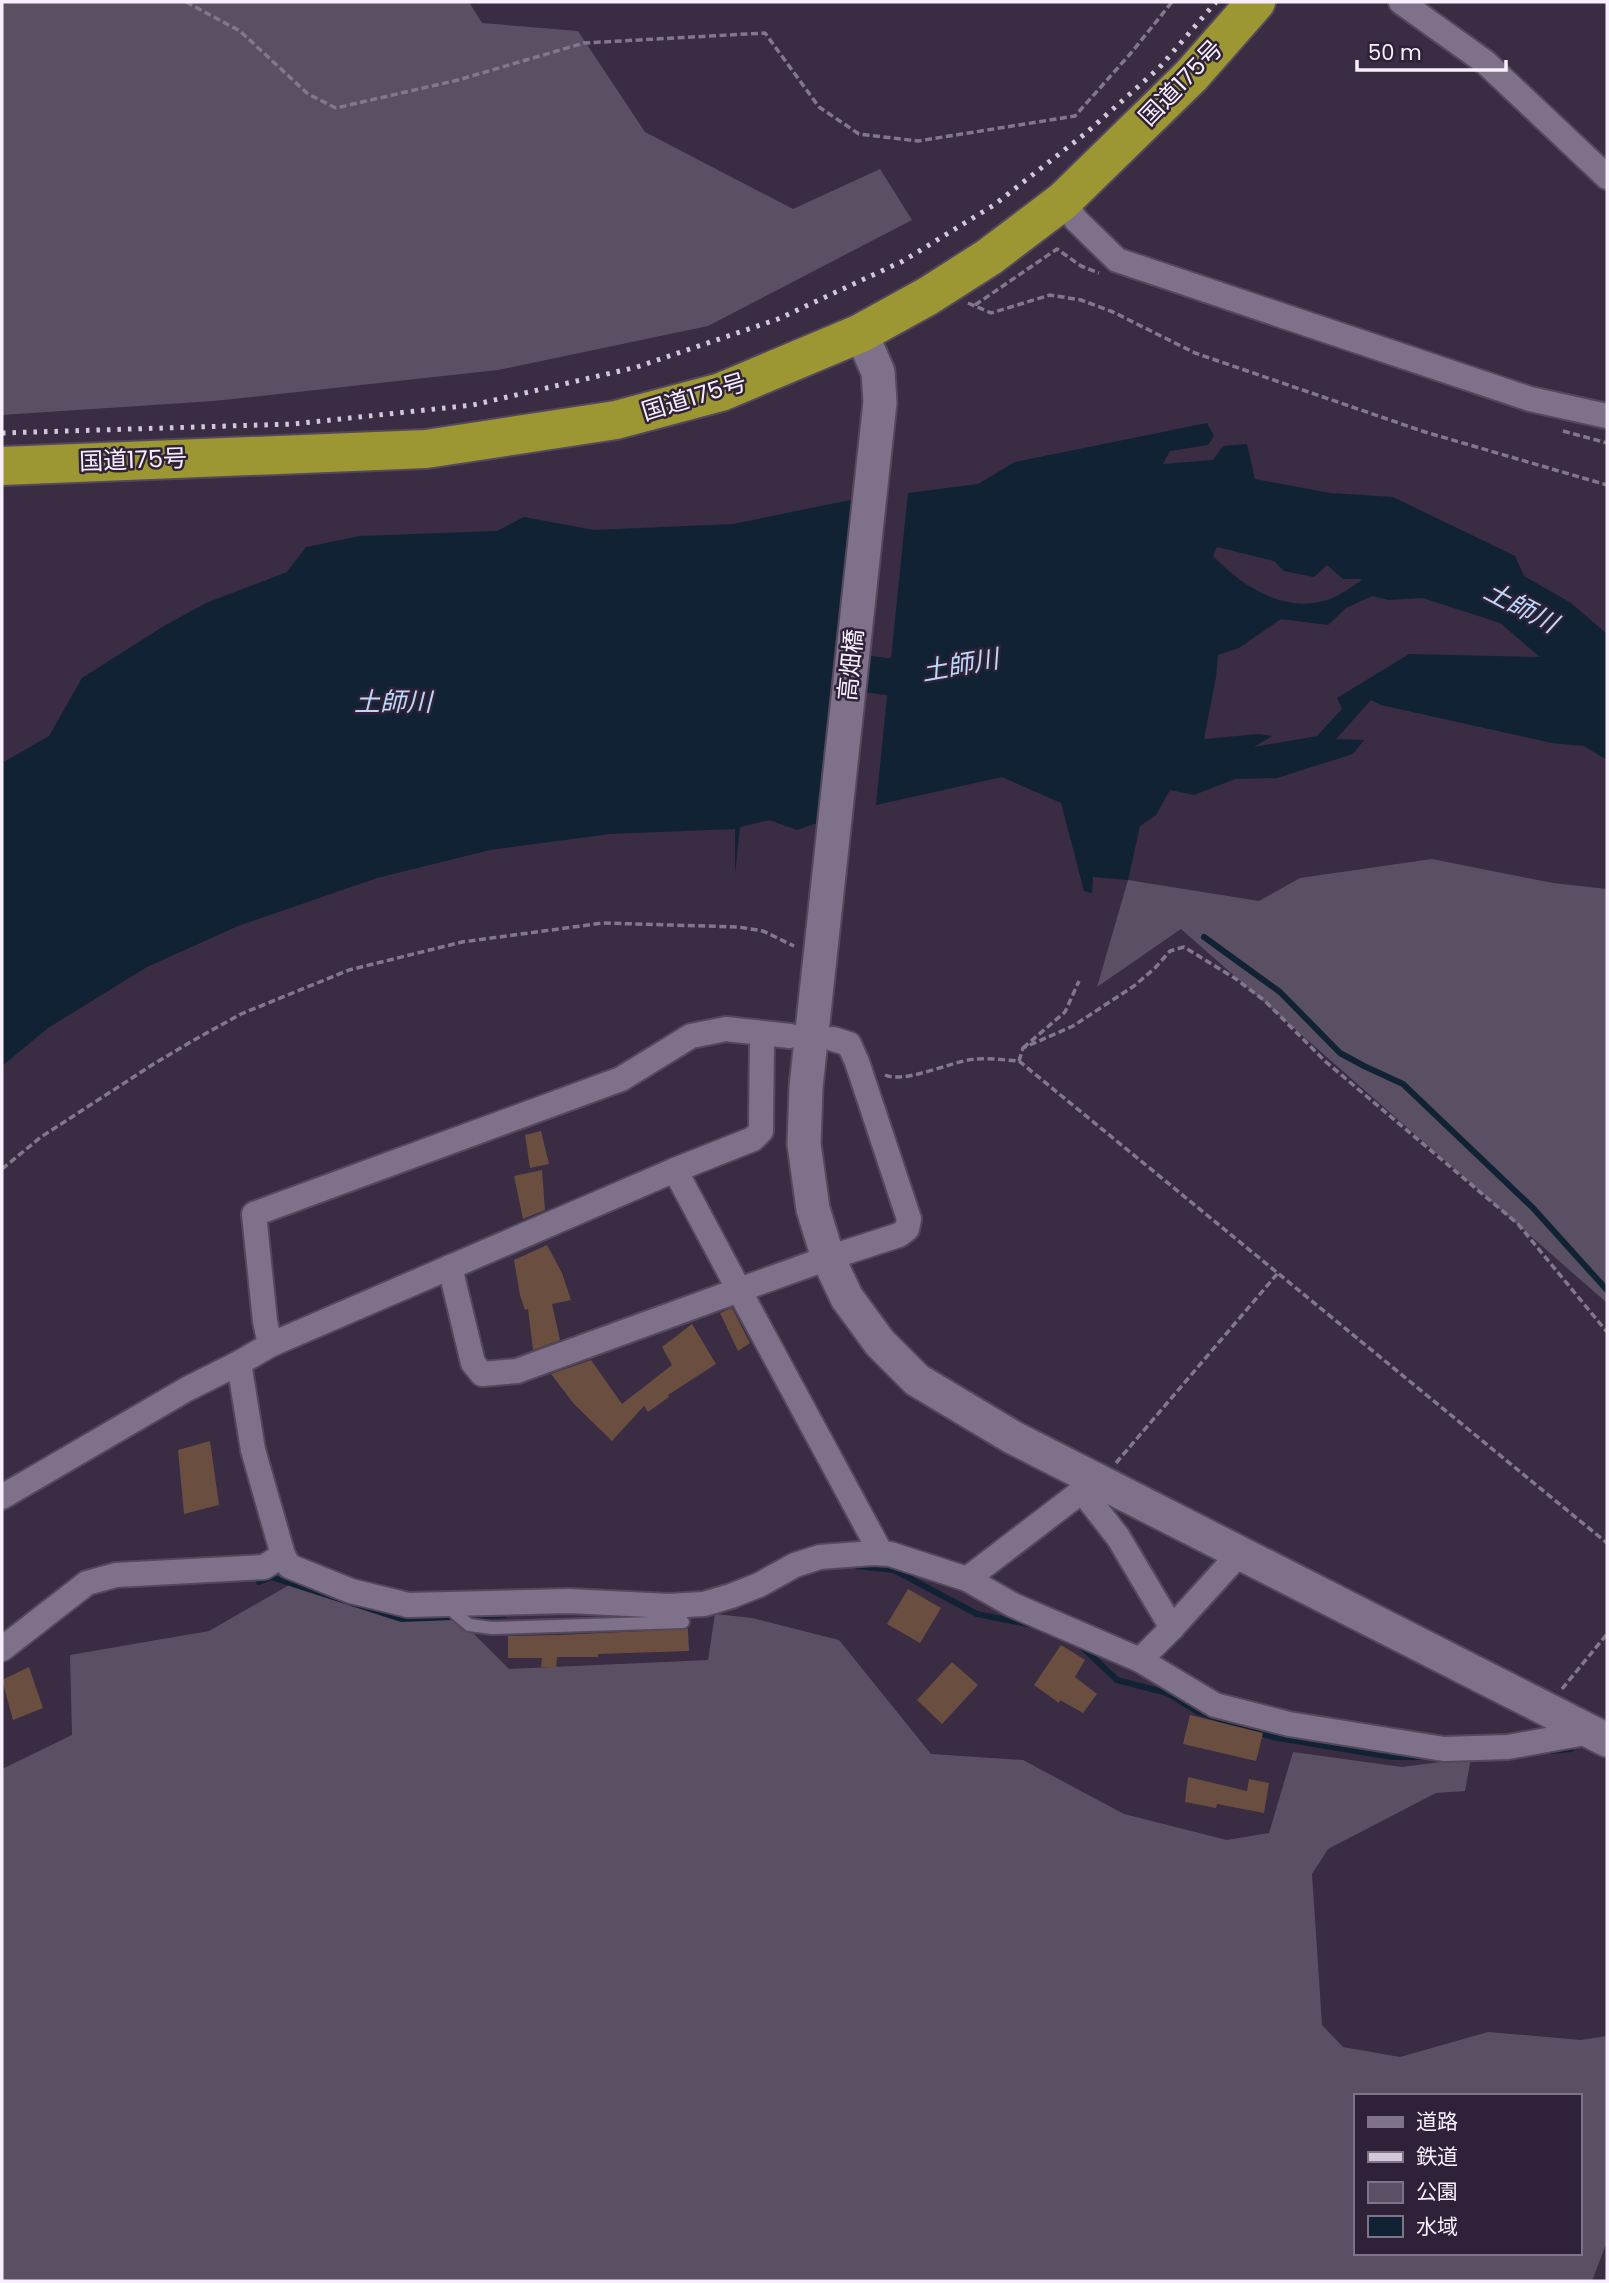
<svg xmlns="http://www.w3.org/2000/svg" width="1609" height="2283" viewBox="0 0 1609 2283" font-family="Poppins,'Noto Sans JP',sans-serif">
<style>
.green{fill:#5b5063;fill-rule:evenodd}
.water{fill:#112234;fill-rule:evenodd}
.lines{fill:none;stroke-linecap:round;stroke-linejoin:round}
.stream{stroke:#112234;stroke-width:6}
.river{stroke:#112234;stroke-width:37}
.building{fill:#6a4f41}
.lane-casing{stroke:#54495c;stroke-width:16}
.street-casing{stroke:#54495c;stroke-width:28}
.secondary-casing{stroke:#54495c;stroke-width:37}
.highway-casing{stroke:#54495c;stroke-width:42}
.path{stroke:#82778b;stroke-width:3.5;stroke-dasharray:7 3.5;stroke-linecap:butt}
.lane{stroke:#80718b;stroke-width:12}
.street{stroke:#80718b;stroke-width:24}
.secondary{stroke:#80718b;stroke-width:33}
.highway{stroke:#9d9733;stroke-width:38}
.rail{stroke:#d1c8d8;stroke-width:5;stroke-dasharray:3.5 7;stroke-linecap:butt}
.labels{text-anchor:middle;stroke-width:5;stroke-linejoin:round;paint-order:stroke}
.street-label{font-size:24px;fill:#f7effe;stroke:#2f2238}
.water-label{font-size:26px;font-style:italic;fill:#bbd8fb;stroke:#2f2238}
</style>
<rect width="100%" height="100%" fill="#392c43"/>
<!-- green -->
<g class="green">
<path d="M 2,2 L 469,2 L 482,23 L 578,31 L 645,132 L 793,209 L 880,169 L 912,220 L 708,326 L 498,370 L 214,401 L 2,415 Z"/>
<path d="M 1432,859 L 1553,883 L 1607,889 L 1607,1303 L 1181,929 L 1097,987 L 1128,880 L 1259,901 L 1300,878 Z"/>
<path d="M 296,1581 L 446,1606 L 509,1669 L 708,1660 L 715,1614 L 752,1618 L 839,1640 L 931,1754 L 1023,1760 L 1124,1814 L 1227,1840 L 1269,1833 L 1293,1752 L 1402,1767 L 1471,1758 L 1465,1791 L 1436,1793 L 1328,1849 L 1312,1874 L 1322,2025 L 1343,2047 L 1400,2057 L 1488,2032 L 1581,2040 L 1607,2036 L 1607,2247 L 1605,2247 L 1592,2281 L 2,2281 L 2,1769 L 72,1735 L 70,1655 L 209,1631 ZM 1355,2096 L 1579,2096 L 1579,2253 L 1355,2253 Z"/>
</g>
<!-- water -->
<g class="water">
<path d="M 1207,423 L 1214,436 L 1208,445 L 1170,451 L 1163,464 L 1213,460 L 1223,446 L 1247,444 L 1255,479 L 1330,493 L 1393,497 L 1515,556 L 1524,576 L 1571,603 L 1607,634 L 1607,760 L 1584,746 L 1552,743 L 1381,705 L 1371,700 L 1336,739 L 1364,740 L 1353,754 L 1277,778 L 1235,779 L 1194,795 L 1170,790 L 1156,815 L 1140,826 L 1128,880 L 1093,877 L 1092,893 L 1084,891 L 1061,803 L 1002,777 L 876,805 L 908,493 L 978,484 L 1015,462 ZM 1217,547 L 1274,561 L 1284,571 L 1314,577 L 1327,565 L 1343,579 L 1363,579 C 1353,586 1341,595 1330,599 C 1286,615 1243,587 1213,556 ZM 1372,596 L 1389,600 L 1423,598 L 1500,623 L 1540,657 L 1409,654 L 1337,698 L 1342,709 L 1317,736 L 1254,747 L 1272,736 L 1259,734 L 1204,739 L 1216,677 L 1218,655 L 1239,648 L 1281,619 L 1328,625 L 1346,608 Z"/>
<path d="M 860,498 L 829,819 L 797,830 L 769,820 L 740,827 L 735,874 L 735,829 L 610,834 L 490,850 L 377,878 L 238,926 L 147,967 L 48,1028 L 2,1066 L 2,763 L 49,736 L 82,678 L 164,626 L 206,603 L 287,572 L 306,547 L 360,536 L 497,531 L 524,517 L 594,530 L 733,524 Z"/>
</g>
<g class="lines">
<!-- stream -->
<g class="stream">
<path d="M 1204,937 L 1280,992 L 1340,1053 L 1364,1066 L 1403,1084 L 1533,1208 L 1607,1290"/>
<path d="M 856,1566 L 894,1570 L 977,1614 L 1032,1625"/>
<path d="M 259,1582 L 271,1577 L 401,1619 L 504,1615"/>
<path d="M 1081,1646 L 1117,1680 L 1167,1693 L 1198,1712 L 1272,1737 L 1392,1757 L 1425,1757"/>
<path d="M 1551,1751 L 1571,1749"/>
</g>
<!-- river -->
<path class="river" d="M 820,668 L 890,677 L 939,667"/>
</g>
<!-- building -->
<g class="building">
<path d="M 541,1131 L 549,1164 L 530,1168 L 525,1135 Z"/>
<path d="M 542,1170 L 545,1210 L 523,1219 L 514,1176 Z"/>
<path d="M 547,1245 L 562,1273 L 571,1300 L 552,1304 L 560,1340 L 533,1350 L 528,1309 L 525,1310 L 520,1295 L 514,1260 Z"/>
<path d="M 732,1308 L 750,1343 L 738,1351 L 720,1313 Z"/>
<path d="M 692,1324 L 716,1364 L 668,1395 L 669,1397 L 648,1412 L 644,1406 L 612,1441 L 574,1404 L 551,1374 L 591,1360 L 622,1404 L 672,1365 L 662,1347 Z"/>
<path d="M 210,1441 L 219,1505 L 184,1514 L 178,1450 Z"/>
<path d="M 908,1589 L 941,1608 L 920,1643 L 887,1624 Z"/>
<path d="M 688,1629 L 689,1651 L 598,1654 L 598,1657 L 557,1657 L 556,1668 L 541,1667 L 542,1658 L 508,1658 L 508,1636 L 558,1635 L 559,1636 L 559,1635 Z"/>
<path d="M 1061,1645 L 1085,1660 L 1075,1677 L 1097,1694 L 1083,1713 L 1060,1700 L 1059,1703 L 1034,1685 Z"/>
<path d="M 952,1662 L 978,1685 L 942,1724 L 917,1700 Z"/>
<path d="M 29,1667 L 43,1708 L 13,1720 L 2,1680 Z"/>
<path d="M 1190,1715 L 1263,1733 L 1256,1761 L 1183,1744 Z"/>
<path d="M 1188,1777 L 1247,1791 L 1249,1779 L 1269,1783 L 1264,1813 L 1217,1804 L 1216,1808 L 1185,1802 Z"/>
</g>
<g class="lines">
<!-- lane casing -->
<g class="lane-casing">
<path id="lane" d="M 446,1605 L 469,1625 L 492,1628 L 683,1622"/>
</g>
<!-- street casing -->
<g class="street-casing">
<g id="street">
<path d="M 1401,2 L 1485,62 L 1607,177"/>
<path d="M 1063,201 L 1076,220 L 1117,260 L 1530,399 L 1607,416"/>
<path d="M 675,1170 L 739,1290 L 828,1258 L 899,1235 L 907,1229 L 909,1219 L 857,1062 L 849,1044 L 833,1039"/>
<path d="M 450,1267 L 473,1363 L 482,1374 L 517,1371 L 739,1290 L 881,1553"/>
<path d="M 270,1345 L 265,1321 L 254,1214 L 621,1079 L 691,1036 L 726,1029 L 790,1036"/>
<path d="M 239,1363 L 253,1450 L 283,1555"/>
<path d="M 1088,1475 L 1082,1491 L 1118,1537 L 1172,1628"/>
<path d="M 2,1497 L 187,1389 L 239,1363 L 270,1345 L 675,1170 L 753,1139 L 761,1131 L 762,1033"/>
<path d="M 967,1579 L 1082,1491"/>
<path d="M 2,1649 L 87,1583 L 116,1575 L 264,1567 L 283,1555 L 289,1566 L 351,1591 L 408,1605 L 569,1601 L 669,1606 L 704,1604 L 731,1596 L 759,1585 L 795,1565 L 820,1557 L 873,1553 L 890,1554 L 967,1579 L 1013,1605 L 1140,1660 L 1215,1705 L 1289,1724 L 1444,1749 L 1508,1747 L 1591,1732"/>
<path d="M 1140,1660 L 1172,1628 L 1240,1553"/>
</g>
</g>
<!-- secondary casing -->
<g class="secondary-casing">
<path id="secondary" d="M 861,333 L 878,372 L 880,402 L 806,1087 L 804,1144 L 813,1209 L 828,1258 L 847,1298 L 880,1343 L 917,1380 L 1014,1438 L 1607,1740"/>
</g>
<!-- highway casing -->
<g class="highway-casing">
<path id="highway" d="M 2,466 L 426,449 L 616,420 L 721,392 L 861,333 L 928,296 L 989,257 L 1063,201 L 1191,76 L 1256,2"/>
</g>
<!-- path -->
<g class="path">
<path d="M 186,2 L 240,31 L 308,94 L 336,108 L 458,80 L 584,43 L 765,33 L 819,107 L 859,134 L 918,141 L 1075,116 L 1131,53 L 1172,2"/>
<path d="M 968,303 L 991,313 L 1050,295 L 1081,300 L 1113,312 L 1195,353 L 1425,432 L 1607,485"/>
<path d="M 975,305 L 1057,249 L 1081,266 L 1099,273"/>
<path d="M 1563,431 L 1607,443"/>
<path d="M 1023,1048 L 1065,1012 L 1079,981"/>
<path d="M 1019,1061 L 1023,1048 L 1073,1026 L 1134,986 L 1155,968 L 1170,951 L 1184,947 L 1236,979 L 1265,1001 L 1326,1062 L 1518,1224 L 1607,1332"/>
<path d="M 885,1075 C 905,1084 952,1061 975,1059 C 989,1058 1005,1060 1019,1061 L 1607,1543"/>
<path d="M 2,1169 L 41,1137 L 152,1065 L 194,1040 L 241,1014 L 349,970 L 462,942 L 603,923 L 739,927 L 763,931 L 794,946"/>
<path d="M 1116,1463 L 1278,1273"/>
<path d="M 1562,1689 L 1607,1634"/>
</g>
<!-- lane -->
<use href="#lane" class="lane"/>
<!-- street -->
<use href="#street" class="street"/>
<!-- secondary -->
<use href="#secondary" class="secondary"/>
<!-- highway -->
<use href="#highway" class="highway"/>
<!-- rail -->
<path class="rail" d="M 2,433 L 293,424 L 473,405 L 637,367 L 778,319 L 903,261 L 994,205 L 1086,133 L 1159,68 L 1216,2"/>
</g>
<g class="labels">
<!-- street labels -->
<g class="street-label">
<text transform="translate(1181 83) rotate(-46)" y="8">国道175号</text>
<text transform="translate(694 397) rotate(-17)" y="8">国道175号</text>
<text transform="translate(133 460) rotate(-2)" y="8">国道175号</text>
<text transform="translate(851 665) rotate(-84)" y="8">高畑橋</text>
</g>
<!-- water labels -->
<g class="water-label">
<text transform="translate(1521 607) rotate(28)" y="9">土師川</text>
<text transform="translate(960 665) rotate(-10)" y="9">土師川</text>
<text x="393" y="711">土師川</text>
</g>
</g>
<!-- border -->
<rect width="1609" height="2283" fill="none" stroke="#f7effe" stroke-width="7"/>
<!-- legend -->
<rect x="1354" y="2094" width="228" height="161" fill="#2f2238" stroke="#7f7487" stroke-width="2"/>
<rect x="1368" y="2117" width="35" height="10" fill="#80718b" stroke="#7f7487" stroke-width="2"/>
<text x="1416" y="2129" font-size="21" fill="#f7effe">道路</text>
<rect x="1368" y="2152" width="35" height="10" fill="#d1c8d8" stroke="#7f7487" stroke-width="2"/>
<text x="1416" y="2164" font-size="21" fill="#f7effe">鉄道</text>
<rect x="1368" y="2182" width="35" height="21" fill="#5b5063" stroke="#7f7487" stroke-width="2"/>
<text x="1416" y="2199" font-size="21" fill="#f7effe">公園</text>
<rect x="1368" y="2216" width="35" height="21" fill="#112234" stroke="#7f7487" stroke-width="2"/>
<text x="1416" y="2234" font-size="21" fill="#f7effe">水域</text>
<!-- scale -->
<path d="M1357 60v10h149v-10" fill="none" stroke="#f7effe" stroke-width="3.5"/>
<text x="1368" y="60" font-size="21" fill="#f7effe" stroke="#2f2238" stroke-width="5" paint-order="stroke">50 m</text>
</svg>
